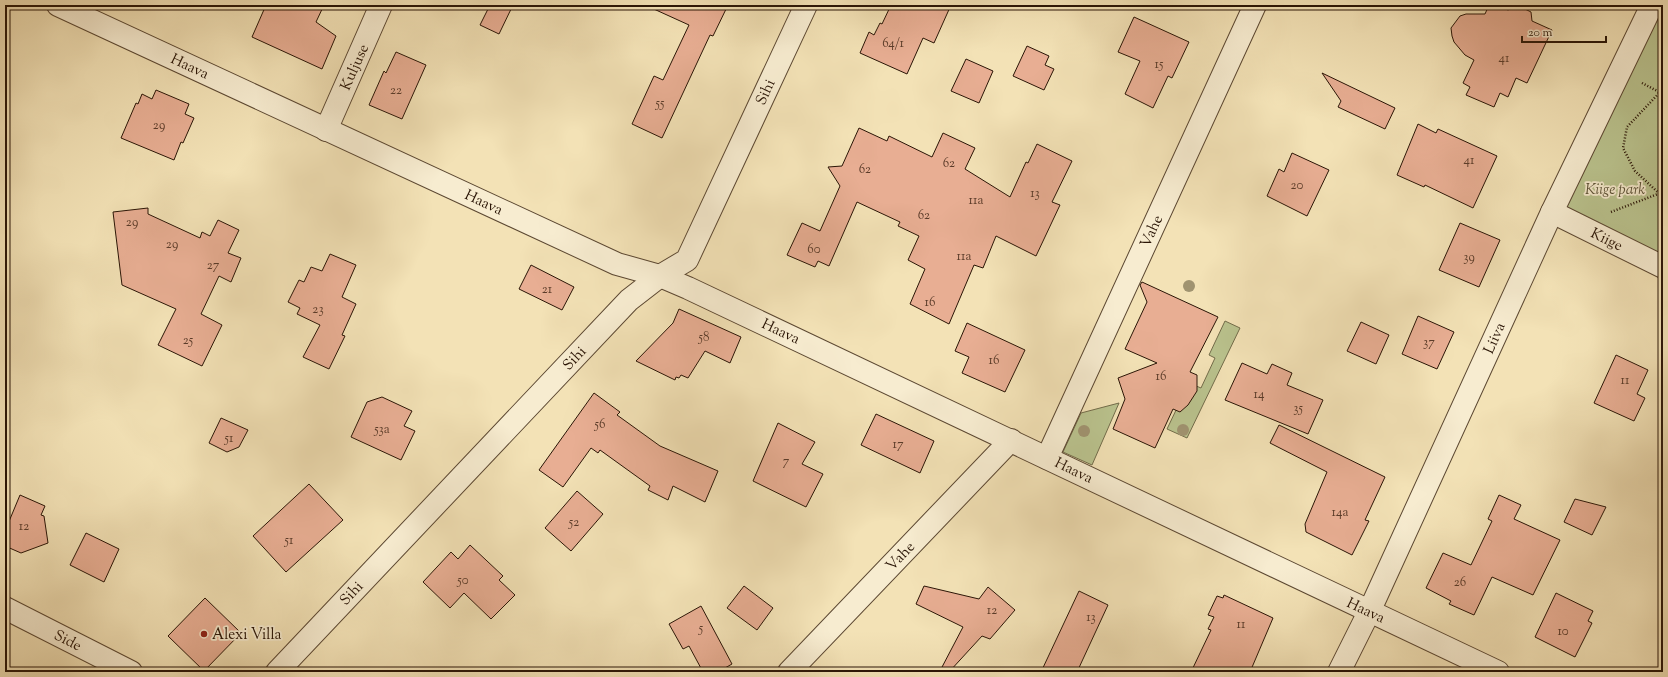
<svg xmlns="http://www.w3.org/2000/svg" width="1668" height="677" viewBox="0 0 1668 677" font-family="'Sorts Mill Goudy',serif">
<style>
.green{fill:#bac38e;stroke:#726c4a}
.building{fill:#e8ae93;stroke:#2a1506}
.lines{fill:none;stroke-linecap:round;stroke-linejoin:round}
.street-casing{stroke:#5c4832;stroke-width:24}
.path{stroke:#2a1506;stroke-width:2.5;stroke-dasharray:1 2;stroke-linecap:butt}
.street{stroke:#f7ecd0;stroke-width:22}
.tree{fill:#a09370}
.poi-dot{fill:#8f2418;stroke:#f7ecd0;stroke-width:1.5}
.labels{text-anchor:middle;stroke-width:3.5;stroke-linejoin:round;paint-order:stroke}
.number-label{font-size:13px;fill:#5a3b29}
.street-label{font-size:15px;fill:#2a1506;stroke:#f7ecd0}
.park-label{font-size:15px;font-style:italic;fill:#5c5236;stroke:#f7ecd0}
.poi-label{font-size:15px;fill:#2a1506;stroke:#f7ecd0;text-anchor:start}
</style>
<rect width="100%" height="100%" fill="#f3e2b6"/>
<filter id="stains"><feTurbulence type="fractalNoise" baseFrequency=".005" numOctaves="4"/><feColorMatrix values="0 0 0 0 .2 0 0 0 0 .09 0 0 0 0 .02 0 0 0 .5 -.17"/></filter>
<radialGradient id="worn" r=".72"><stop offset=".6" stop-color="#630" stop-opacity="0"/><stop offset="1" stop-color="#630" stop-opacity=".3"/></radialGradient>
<!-- green -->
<g class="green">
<path d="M 1652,5 L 1663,5 L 1663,267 L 1552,212 Z"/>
<path d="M 1225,321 L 1240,328 L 1187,438 L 1167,429 L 1189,383 L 1201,388 L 1215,358 L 1209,355 Z"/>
<path d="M 1119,403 L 1092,465 L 1063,452 L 1081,413 Z"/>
</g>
<!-- building -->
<g class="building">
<path d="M 266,5 L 324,5 L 316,22 L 336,36 L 322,69 L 252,37 Z"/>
<path d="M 490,5 L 513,5 L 499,34 L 480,25 Z"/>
<path d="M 645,5 L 728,5 L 713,36 L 710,35 L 662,138 L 632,124 L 654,76 L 663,80 L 689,25 Z"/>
<path d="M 891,5 L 951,5 L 934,43 L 923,38 L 907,74 L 860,53 L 869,32 L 874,35 L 880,23 L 882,24 Z"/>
<path d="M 1489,5 L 1498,5 L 1508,10 L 1517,5 L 1531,12 L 1532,21 L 1552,30 L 1527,83 L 1516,78 L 1508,97 L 1500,93 L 1494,107 L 1466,95 L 1470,87 L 1463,83 L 1474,60 L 1465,55 L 1454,42 L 1452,36 L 1451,28 L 1460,16 L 1466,14 L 1485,14 Z"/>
<path d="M 1134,17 L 1189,42 L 1172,78 L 1168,76 L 1153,108 L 1125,94 L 1140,61 L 1118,52 Z"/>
<path d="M 1027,46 L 1049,56 L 1045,65 L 1054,69 L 1044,90 L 1013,76 Z"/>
<path d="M 396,52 L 426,65 L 402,119 L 369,105 L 384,71 L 386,73 Z"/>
<path d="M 966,59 L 993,71 L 979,103 L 951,91 Z"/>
<path d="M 1322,73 L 1395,108 L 1385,129 L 1338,107 L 1341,101 Z"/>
<path d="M 156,90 L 189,104 L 185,114 L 194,118 L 183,143 L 181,142 L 174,160 L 121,138 L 136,103 L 138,104 L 142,94 L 152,99 Z"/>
<path d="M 1418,124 L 1436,133 L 1438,129 L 1497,156 L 1473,208 L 1425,185 L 1424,187 L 1397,175 Z"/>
<path d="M 859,128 L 887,141 L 889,136 L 932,157 L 943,133 L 975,148 L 965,169 L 1010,197 L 1026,162 L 1028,163 L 1037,144 L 1072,161 L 1052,202 L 1060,205 L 1036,256 L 996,236 L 983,268 L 974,265 L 949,324 L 910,304 L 925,269 L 908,260 L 919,236 L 898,226 L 900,222 L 857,202 L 829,266 L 818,261 L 815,267 L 787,255 L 802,223 L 820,231 L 840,186 L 828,167 L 842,166 Z"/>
<path d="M 1292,153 L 1329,170 L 1307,216 L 1267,196 L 1279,169 L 1284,172 Z"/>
<path d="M 148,208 L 148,214 L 200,238 L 202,232 L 210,236 L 218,220 L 239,230 L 228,253 L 241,258 L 231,282 L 219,276 L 201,314 L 222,325 L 202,366 L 158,345 L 176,309 L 122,285 L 113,212 Z"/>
<path d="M 1460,223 L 1500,240 L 1479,287 L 1439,270 Z"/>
<path d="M 330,254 L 356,265 L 342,297 L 356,304 L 342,335 L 345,336 L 329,369 L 303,357 L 320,325 L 297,314 L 300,308 L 288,302 L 299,280 L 304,282 L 311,267 L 322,271 Z"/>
<path d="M 531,265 L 574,287 L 562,310 L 519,289 Z"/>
<path d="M 1142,282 L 1218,317 L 1190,372 L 1197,375 L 1197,391 L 1188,405 L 1180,412 L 1173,409 L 1155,448 L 1113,429 L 1125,399 L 1118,378 L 1157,363 L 1125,349 L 1147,302 L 1140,285 Z"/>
<path d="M 679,309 L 741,337 L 730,363 L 705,351 L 688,378 L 681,375 L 679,378 L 676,377 L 675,380 L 636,361 L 673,323 Z"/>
<path d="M 1418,316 L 1454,332 L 1437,369 L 1402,354 Z"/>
<path d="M 1361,322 L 1389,335 L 1376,364 L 1347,351 Z"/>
<path d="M 967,323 L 1025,350 L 1005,392 L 962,373 L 969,357 L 955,351 Z"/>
<path d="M 1616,355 L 1648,370 L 1637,394 L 1645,398 L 1634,421 L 1594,403 Z"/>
<path d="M 1242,363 L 1267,374 L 1272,364 L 1292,373 L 1287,385 L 1323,400 L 1308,434 L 1225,400 Z"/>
<path d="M 594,393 L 620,412 L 617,415 L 660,446 L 718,471 L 705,502 L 673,486 L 668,500 L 648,490 L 650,486 L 600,450 L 598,453 L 591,448 L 563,487 L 539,470 Z"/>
<path d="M 382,397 L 412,411 L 404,426 L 415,431 L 401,460 L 351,437 L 367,402 Z"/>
<path d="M 876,414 L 934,441 L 920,473 L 861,445 Z"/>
<path d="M 221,418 L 248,430 L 239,447 L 227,452 L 209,443 Z"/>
<path d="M 778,423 L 815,442 L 802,464 L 823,474 L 806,507 L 753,481 Z"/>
<path d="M 1279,425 L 1385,477 L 1365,520 L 1369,521 L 1352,555 L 1306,532 L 1305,524 L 1327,472 L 1270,443 Z"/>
<path d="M 309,484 L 343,520 L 286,572 L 253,536 Z"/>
<path d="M 577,491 L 603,514 L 571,551 L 545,528 Z"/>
<path d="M 20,495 L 45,506 L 41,515 L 44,516 L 48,543 L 21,553 L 5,546 L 5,531 Z"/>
<path d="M 1499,495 L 1521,505 L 1514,519 L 1560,540 L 1533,595 L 1492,577 L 1474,615 L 1449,604 L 1451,601 L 1426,588 L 1443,553 L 1471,565 L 1492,521 L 1488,519 Z"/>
<path d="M 1575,499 L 1606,507 L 1592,535 L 1564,522 Z"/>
<path d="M 86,533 L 119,549 L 104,582 L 70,565 Z"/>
<path d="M 470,545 L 503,576 L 499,580 L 515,595 L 491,619 L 464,593 L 450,608 L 423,582 L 451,552 L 458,559 Z"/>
<path d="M 744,586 L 773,608 L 757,630 L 727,608 Z"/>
<path d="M 924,586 L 979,599 L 988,587 L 1015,610 L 990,639 L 982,636 L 949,672 L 944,672 L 941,669 L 963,627 L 916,604 Z"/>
<path d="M 1079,591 L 1108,605 L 1077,672 L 1041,672 Z"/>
<path d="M 1556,593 L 1593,611 L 1588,621 L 1592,623 L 1575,657 L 1535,637 Z"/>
<path d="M 1224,595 L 1273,618 L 1250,672 L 1191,672 L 1211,630 L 1208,629 L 1214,617 L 1208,615 L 1217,596 L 1223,598 Z"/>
<path d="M 205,598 L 241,633 L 204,671 L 168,636 Z"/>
<path d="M 701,606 L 732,664 L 718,672 L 703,672 L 689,646 L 683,649 L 669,624 Z"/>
</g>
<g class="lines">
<!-- street casing -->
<g class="street-casing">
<g id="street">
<path d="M 58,5 L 617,264 L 660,276 L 688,288 L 1498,672"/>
<path d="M 326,130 L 381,5"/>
<path d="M 1552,212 L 1663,267"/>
<path d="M 1047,458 L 1255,5"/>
<path d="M 5,608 L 131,672"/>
<path d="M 277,672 L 629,300 L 660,276 L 687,260 L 806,5"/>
<path d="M 789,672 L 1011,440"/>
<path d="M 1339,672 L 1369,612 L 1552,212 L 1652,5"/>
</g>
</g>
<!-- path -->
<g class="path">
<path d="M 1642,83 L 1663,94"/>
<path d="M 1663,89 L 1627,127 L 1623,148 L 1635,171 L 1663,197"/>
<path d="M 1611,212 L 1663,192"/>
</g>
<!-- street -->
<use href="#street" class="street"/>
</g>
<!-- trees -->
<g class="tree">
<circle cx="1189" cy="286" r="6"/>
<circle cx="1183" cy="430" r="6"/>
<circle cx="1084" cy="431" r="6"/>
</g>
<!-- markers -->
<circle class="poi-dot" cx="204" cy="634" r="4"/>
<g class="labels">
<!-- number labels -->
<g class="number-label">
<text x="893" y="47">64/1</text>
<text x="1504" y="62">41</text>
<text x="1159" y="68">15</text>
<text x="396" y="94">22</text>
<text x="660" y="107">55</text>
<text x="159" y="129">29</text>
<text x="1469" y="164">41</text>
<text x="949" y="167">62</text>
<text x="865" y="173">62</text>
<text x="1297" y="189">20</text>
<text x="1035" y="197">13</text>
<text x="976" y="204">11a</text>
<text x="924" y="219">62</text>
<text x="132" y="226">29</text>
<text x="172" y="248">29</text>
<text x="814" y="253">60</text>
<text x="964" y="260">11a</text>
<text x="1469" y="261">39</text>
<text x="213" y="269">27</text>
<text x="547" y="293">21</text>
<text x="930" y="306">16</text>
<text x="318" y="313">23</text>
<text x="704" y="341">58</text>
<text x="188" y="344">25</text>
<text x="1429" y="346">37</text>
<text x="994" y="364">16</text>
<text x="1161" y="380">16</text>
<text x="1625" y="384">11</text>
<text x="1259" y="398">14</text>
<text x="1298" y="412">35</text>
<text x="600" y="428">56</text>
<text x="382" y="433">53a</text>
<text x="229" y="442">51</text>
<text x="898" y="448">17</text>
<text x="786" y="465">7</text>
<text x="1340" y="516">14a</text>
<text x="574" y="526">52</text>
<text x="24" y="530">12</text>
<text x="289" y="544">51</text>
<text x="463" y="584">50</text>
<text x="1460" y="586">26</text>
<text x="992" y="614">12</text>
<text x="1091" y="621">13</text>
<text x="1241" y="628">11</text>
<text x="701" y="632">5</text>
<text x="1563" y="635">10</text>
</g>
<!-- street labels -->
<g class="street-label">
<text transform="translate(190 66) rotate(25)" y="5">Haava</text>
<text transform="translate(354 67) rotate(-66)" y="5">Kuljuse</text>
<text transform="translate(765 92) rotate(-65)" y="5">Sihi</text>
<text transform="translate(484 202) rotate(25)" y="5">Haava</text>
<text transform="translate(1151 231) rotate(-65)" y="5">Vahe</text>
<text transform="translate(1607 239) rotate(26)" y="5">Kiige</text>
<text transform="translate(781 331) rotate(25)" y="5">Haava</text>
<text transform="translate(1494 338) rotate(-66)" y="5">Liiva</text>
<text transform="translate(574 358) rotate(-47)" y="5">Sihi</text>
<text transform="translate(1074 470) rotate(26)" y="5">Haava</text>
<text transform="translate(900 556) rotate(-46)" y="5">Vahe</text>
<text transform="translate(351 593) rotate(-47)" y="5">Sihi</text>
<text transform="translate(1366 610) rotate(25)" y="5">Haava</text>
<text transform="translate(68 640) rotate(27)" y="5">Side</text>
</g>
<!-- park labels -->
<g class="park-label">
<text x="1615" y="194">Kiige park</text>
</g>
<!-- poi labels -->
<g class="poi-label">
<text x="212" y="639">Alexi Villa</text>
</g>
</g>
<!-- margin -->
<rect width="1668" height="677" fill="none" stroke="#f3e2b6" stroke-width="20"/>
<rect x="6" y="6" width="1656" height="665" fill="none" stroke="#2a1506" stroke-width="2"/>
<rect x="10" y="10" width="1648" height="657" fill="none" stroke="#2a1506"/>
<!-- scale -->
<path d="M1522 36v6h84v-6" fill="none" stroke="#2a1506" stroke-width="2"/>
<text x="1528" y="36" font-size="12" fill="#2a1506" stroke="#f7ecd0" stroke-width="3" paint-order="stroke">20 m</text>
<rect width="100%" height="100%" filter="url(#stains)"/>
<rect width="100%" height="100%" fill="url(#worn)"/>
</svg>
